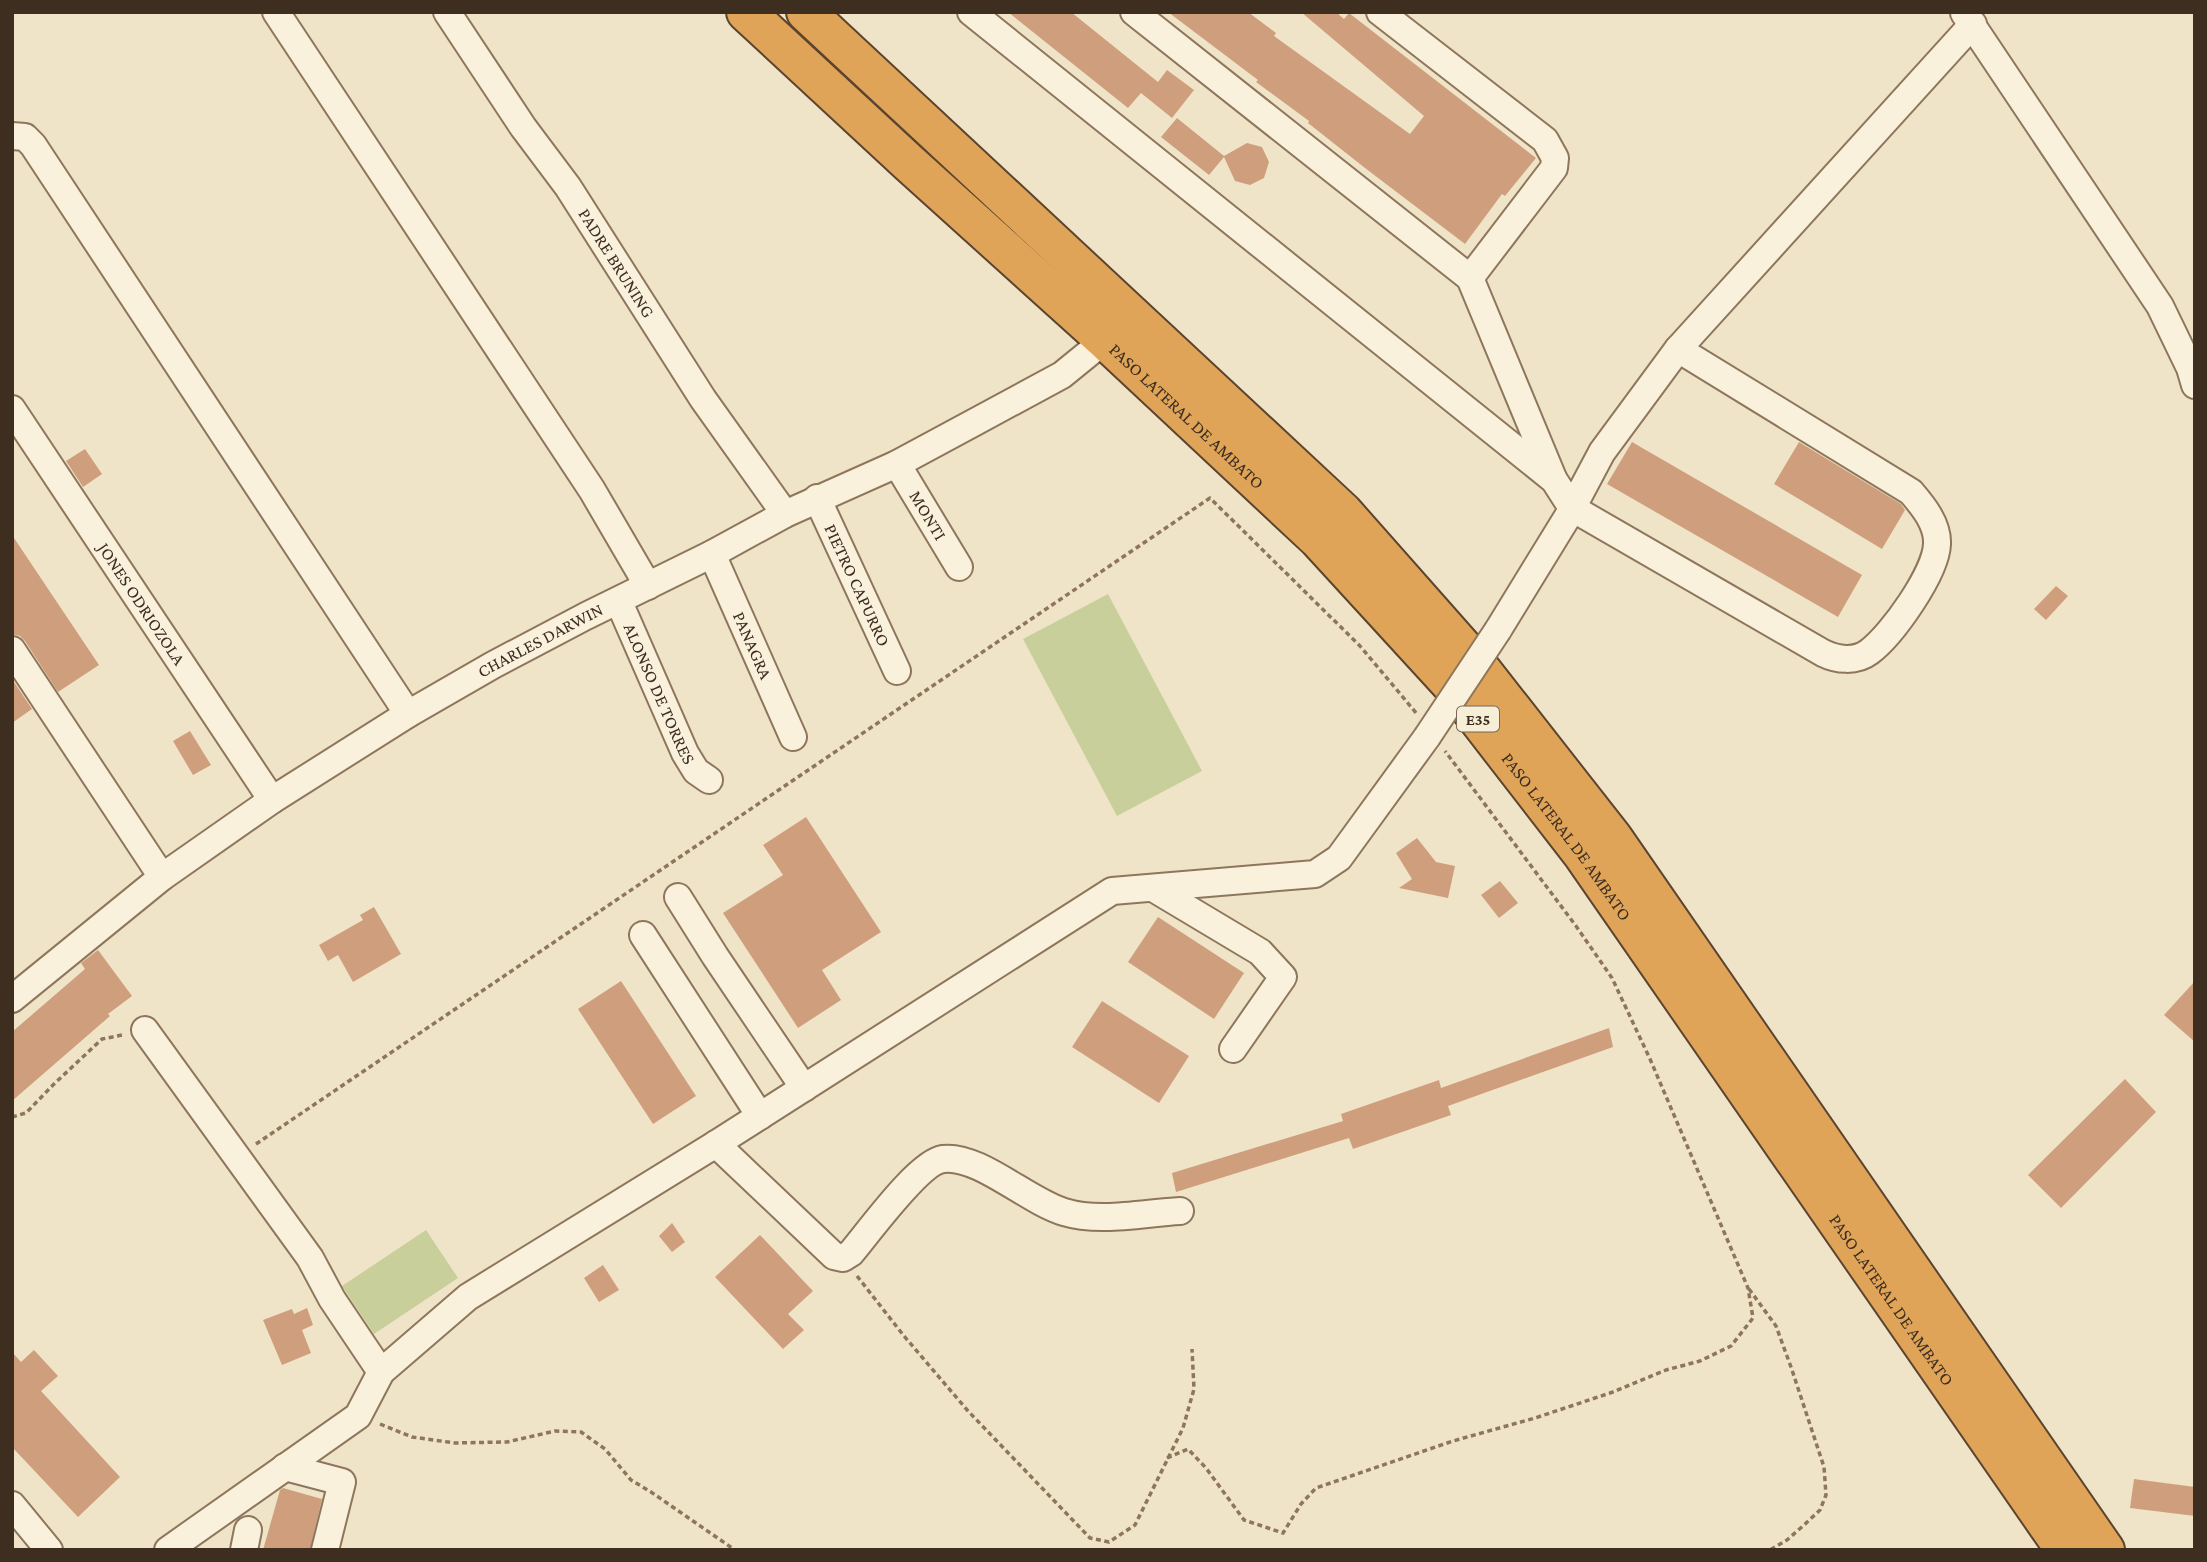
<svg xmlns="http://www.w3.org/2000/svg" width="2207" height="1562" viewBox="0 0 2207 1562" font-family="'Crimson Pro',serif">
<style>
.green{fill:#c9cf9b}
.building{fill:#cf9f7d}
.lines{fill:none;stroke-linecap:round;stroke-linejoin:round}
.minor-casing{stroke:#8d765c;stroke-width:30}
.highway-casing{stroke:#5b4430;stroke-width:42}
.path{stroke:#8d765c;stroke-width:3.5;stroke-dasharray:5 3.5;stroke-linecap:butt}
.minor{stroke:#faf1dc;stroke-width:26}
.highway{stroke:#e0a458;stroke-width:38}
.minor-bridge-casing{stroke:#8d765c;stroke-width:30;stroke-linecap:butt}
.minor-bridge{stroke:#faf1dc;stroke-width:26}
.labels{text-anchor:middle;stroke-width:5;stroke-linejoin:round;paint-order:stroke}
.shield{fill:#f7eed8;stroke:#756857;stroke-width:2}
.shield-label{font-size:16px;font-weight:bold;fill:#3d2e20}
.street-label{font-size:18px;fill:#3d2e20;stroke:#f7eed8}
</style>
<rect width="100%" height="100%" fill="#f0e4c8"/>
<!-- green -->
<g class="green">
<path d="M 1108,594 L 1202,771 L 1117,816 L 1023,639 Z"/>
<path d="M 426,1230 L 458,1278 L 374,1334 L 342,1286 Z"/>
</g>
<!-- building -->
<g class="building">
<path d="M 1008,12 L 1071,12 L 1158,82 L 1167,70 L 1194,90 L 1172,118 L 1141,93 L 1128,108 Z"/>
<path d="M 1168,12 L 1248,12 L 1276,33 L 1274,36 L 1410,134 L 1424,116 L 1301,12 L 1336,12 L 1344,19 L 1349,13 L 1536,158 L 1505,196 L 1502,194 L 1465,244 L 1365,168 L 1308,123 L 1309,121 L 1256,82 L 1258,80 Z"/>
<path d="M 1177,118 L 1224,156 L 1247,143 L 1262,147 L 1269,162 L 1264,178 L 1250,185 L 1235,181 L 1224,157 L 1209,175 L 1161,137 Z"/>
<path d="M 1632,442 L 1862,575 L 1838,617 L 1607,484 Z"/>
<path d="M 1799,442 L 1901,504 L 1905,510 L 1882,549 L 1774,484 Z"/>
<path d="M 85,449 L 102,474 L 83,487 L 66,461 Z"/>
<path d="M 12,535 L 99,665 L 58,692 L 25,641 L 20,636 L 12,634 Z"/>
<path d="M 2056,586 L 2068,596 L 2046,620 L 2034,609 Z"/>
<path d="M 12,679 L 32,709 L 12,723 Z"/>
<path d="M 190,731 L 211,765 L 193,775 L 173,741 Z"/>
<path d="M 806,817 L 881,932 L 822,970 L 841,1000 L 798,1028 L 723,913 L 783,875 L 763,845 Z"/>
<path d="M 1417,838 L 1436,862 L 1455,866 L 1448,898 L 1399,888 L 1412,879 L 1396,853 Z"/>
<path d="M 1500,881 L 1518,903 L 1499,918 L 1481,895 Z"/>
<path d="M 374,907 L 401,954 L 353,982 L 338,955 L 328,961 L 319,945 L 363,920 L 360,915 Z"/>
<path d="M 1158,917 L 1244,973 L 1214,1019 L 1128,962 Z"/>
<path d="M 98,950 L 132,996 L 108,1014 L 110,1016 L 12,1101 L 12,1032 L 85,969 L 81,963 Z"/>
<path d="M 621,981 L 696,1096 L 653,1124 L 578,1009 Z"/>
<path d="M 2195,981 L 2195,1042 L 2164,1015 Z"/>
<path d="M 1102,1001 L 1189,1056 L 1159,1103 L 1072,1047 Z"/>
<path d="M 1609,1028 L 1613,1047 L 1448,1106 L 1451,1115 L 1353,1149 L 1349,1138 L 1176,1192 L 1172,1173 L 1343,1121 L 1341,1114 L 1439,1080 L 1441,1088 Z"/>
<path d="M 2125,1079 L 2156,1112 L 2061,1208 L 2028,1175 Z"/>
<path d="M 672,1223 L 685,1242 L 672,1252 L 659,1236 Z"/>
<path d="M 760,1235 L 813,1291 L 788,1314 L 804,1330 L 783,1349 L 715,1277 Z"/>
<path d="M 603,1265 L 619,1290 L 599,1302 L 584,1278 Z"/>
<path d="M 307,1308 L 313,1325 L 302,1330 L 311,1353 L 282,1365 L 263,1320 L 292,1309 L 294,1314 Z"/>
<path d="M 34,1350 L 58,1376 L 41,1391 L 120,1477 L 78,1517 L 12,1447 L 12,1352 L 21,1362 Z"/>
<path d="M 2134,1479 L 2195,1487 L 2195,1516 L 2130,1508 Z"/>
<path d="M 283,1488 L 322,1499 L 310,1550 L 263,1550 L 280,1490 Z"/>
</g>
<g class="lines">
<!-- minor casing -->
<g class="minor-casing">
<g id="minor">
<path d="M 276,12 L 592,490 L 648,586"/>
<path id="s1" d="M 447,12 L 523,127 L 568,187 L 703,399 L 785,514"/>
<path d="M 971,12 L 1554,480 L 1572,508 L 1823,653 C 1837,660 1856,662 1869,652 C 1892,635 1936,573 1937,544 C 1938,524 1923,506 1911,492 L 1678,349"/>
<path d="M 1134,12 L 1470,278 L 1553,478"/>
<path d="M 1380,12 L 1545,140 L 1555,158 L 1554,168 L 1470,278"/>
<path d="M 1964,13 L 2160,306 L 2190,368 L 2195,385"/>
<path d="M 12,136 L 25,137 L 33,145 L 408,714"/>
<path id="s2" d="M 12,409 L 272,800"/>
<path id="s3" d="M 897,464 L 959,567"/>
<path id="s4" d="M 817,498 L 897,671"/>
<path id="s5" d="M 712,554 L 793,737"/>
<path id="s6" d="M 619,602 L 685,753 L 696,771 L 709,780"/>
<path d="M 1498,630 L 1568,516 L 1602,452 L 1678,349 L 1973,24"/>
<path d="M 12,650 L 162,877"/>
<path d="M 1153,888 L 1260,952 L 1283,977 L 1233,1049"/>
<path d="M 678,897 L 715,956 L 804,1088"/>
<path d="M 643,935 L 760,1116"/>
<path id="s7" d="M 12,999 L 162,877 L 272,800 L 408,714 L 493,665 L 586,616 L 712,554 L 785,514 L 897,464 L 975,422 L 1062,375 L 1105,340"/>
<path d="M 145,1030 L 310,1258 L 332,1299 L 381,1372"/>
<path d="M 716,1144 L 834,1256 L 843,1258 L 851,1253 C 868,1233 919,1162 943,1159 C 978,1154 1029,1202 1064,1212 C 1100,1223 1143,1213 1180,1211"/>
<path d="M 285,1467 L 342,1482 L 325,1550"/>
<path d="M 12,1505 L 49,1550"/>
<path d="M 168,1550 L 358,1416 L 381,1372 L 468,1297 L 716,1144 L 1112,891 L 1315,874 L 1339,858 L 1427,737"/>
<path d="M 244,1550 L 248,1530"/>
</g>
</g>
<!-- highway casing -->
<g class="highway-casing">
<g id="highway">
<path id="s8" d="M 746,12 L 909,163 L 1105,340 L 1318,539 L 1450,683 L 1583,855 L 2065,1550"/>
<path d="M 806,12 L 1343,512 L 1472,658 L 1613,838 L 2105,1550"/>
</g>
</g>
<!-- path -->
<g class="path">
<path d="M 12,1117 L 26,1113 L 54,1084 L 102,1039 L 122,1035"/>
<path d="M 256,1144 L 1210,498 L 1360,646 L 1417,714"/>
<path d="M 857,1276 L 904,1336 L 968,1411 L 1090,1538 L 1109,1542 L 1135,1525 L 1183,1428 L 1194,1389 L 1192,1349"/>
<path d="M 1749,1289 L 1776,1326 L 1791,1367 L 1824,1467 L 1826,1495 L 1820,1510 L 1804,1525 L 1787,1540 L 1770,1550"/>
<path d="M 380,1424 L 412,1437 L 455,1443 L 507,1442 L 555,1431 L 581,1432 L 605,1449 L 631,1480 L 651,1492 L 735,1550"/>
<path d="M 1167,1458 L 1188,1449 L 1206,1468 L 1244,1520 L 1283,1533 L 1301,1504 L 1316,1488 L 1453,1441 L 1535,1418 L 1613,1392 L 1666,1370 L 1700,1361 L 1731,1346 L 1753,1318 L 1748,1288 L 1650,1059 L 1612,978 L 1576,926 L 1445,751"/>
</g>
<!-- minor -->
<use href="#minor" class="minor"/>
<!-- highway -->
<use href="#highway" class="highway"/>
<!-- minor-bridge casing -->
<g class="minor-bridge-casing">
<path id="minor-bridge" d="M 1427,737 L 1498,630"/>
</g>
<!-- minor-bridge -->
<use href="#minor-bridge" class="minor-bridge"/>
</g>
<g class="labels">
<!-- shield labels -->
<rect class="shield" x="1457" y="706.5" width="42" height="25" rx="5"/>
<g class="shield-label">
<text x="1478" y="725">E35</text>
</g>
<!-- street labels -->
<g class="street-label">
<text dy="6" stroke="none"><textPath href="#s1" startOffset="303">PADRE BRUNING</textPath></text>
<text dy="6" stroke="none"><textPath href="#s8" startOffset="598">PASO LATERAL DE AMBATO</textPath></text>
<text dy="6" stroke="none"><textPath href="#s3" startOffset="60">MONTI</textPath></text>
<text dy="6" stroke="none"><textPath href="#s4" startOffset="96">PIETRO CAPURRO</textPath></text>
<text dy="6" stroke="none"><textPath href="#s2" startOffset="234">JONES ODRIOZOLA</textPath></text>
<text dy="6" stroke="none"><textPath href="#s7" startOffset="640">CHARLES DARWIN</textPath></text>
<text dy="6" stroke="none"><textPath href="#s5" startOffset="100">PANAGRA</textPath></text>
<text dy="6" stroke="none"><textPath href="#s6" startOffset="100">ALONSO DE TORRES</textPath></text>
<text dy="6" stroke="none"><textPath href="#s8" startOffset="1166">PASO LATERAL DE AMBATO</textPath></text>
<text dy="6" stroke="none"><textPath href="#s8" startOffset="1732">PASO LATERAL DE AMBATO</textPath></text>
</g>
</g>
<!-- border -->
<rect width="2207" height="1562" fill="none" stroke="#3d2e20" stroke-width="28"/>
</svg>
